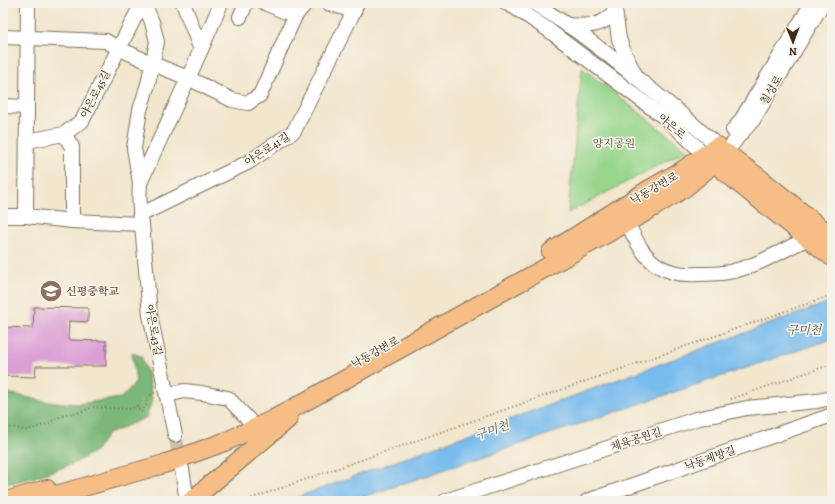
<svg xmlns="http://www.w3.org/2000/svg" width="835" height="504" viewBox="0 0 835 504" font-family="Alegreya,'Noto Serif KR',serif">
<style>
.green{fill:#98d68c;stroke:#6a8055}
.forest{fill:#7ab778;stroke:#5a704b}
.water{fill:#78bcee;stroke:#5a7386}
.building{fill:#db9fd6}
.lines{fill:none;stroke-linecap:round;stroke-linejoin:round}
.minor-tunnel{stroke:#cdc0aa;stroke-width:14;stroke-dasharray:14 7;stroke-linecap:butt}
.minor-casing{stroke:#7b6c5b;stroke-width:16}
.major-casing{stroke:#7b6c5b;stroke-width:20}
.path{stroke:#7b6c5b;stroke-width:2;stroke-dasharray:1 3;stroke-linecap:butt}
.minor{stroke:#fff;stroke-width:14}
.major{stroke:#f6be86;stroke-width:18}
.labels{text-anchor:middle;stroke-width:3.5;stroke-linejoin:round;paint-order:stroke}
.street-label{font-size:11px;fill:#3b2a1e;stroke:#f7f3e8}
.park-label{font-size:11px;fill:#52553a;stroke:#f7f3e8}
.education-label{font-size:11px;font-weight:bold;fill:#785e54;stroke:#f7f3e8;text-anchor:start}
.water-label{font-size:12px;font-style:italic;fill:#4d565c;stroke:#f7f3e8}
</style>
<rect width="100%" height="100%" fill="#f7f3e8"/>
<filter id="ink" filterUnits="userSpaceOnUse"><feTurbulence type="fractalNoise" baseFrequency=".025" numOctaves="2"/><feDisplacementMap in="SourceGraphic" scale="8" xChannelSelector="R" yChannelSelector="G"/><feConvolveMatrix kernelMatrix="1 2 1 2 8 2 1 2 1" color-interpolation-filters="sRGB"/></filter>
<filter id="wash" filterUnits="userSpaceOnUse"><feTurbulence type="fractalNoise" baseFrequency=".012" numOctaves="4" result="noise"/><feDisplacementMap in="SourceGraphic" scale="16" xChannelSelector="R" yChannelSelector="G"/><feGaussianBlur stdDeviation="0.9" result="paint"/><feColorMatrix in="noise" values="0 0 0 0 0 0 0 0 0 0 0 0 0 0 0 0 0 1.4 0 .05"/><feComposite in="paint" operator="in"/></filter>
<g filter="url(#wash)">
<rect width="100%" height="100%" fill="#f2e6cd"/>
<!-- green -->
<path class="green" d="M 582,68 L 687,150 L 568,213 Z"/>
<!-- forest -->
<path class="forest" d="M 132,353 L 141,356 L 147,373 L 152,399 L 147,417 L 108,434 L 96,450 L 77,462 L 35,477 L 3,485 L 3,392 L 48,402 L 77,404 L 121,398 L 136,382 Z"/>
<!-- water -->
<path class="water" d="M 832,301 L 832,339 L 351,501 L 287,501 Z"/>
<g id="blocks">
<!-- building -->
<path class="building" d="M 34,307 L 88,308 L 88,322 L 69,321 L 68,340 L 106,341 L 106,366 L 36,366 L 35,377 L 3,376 L 3,327 L 33,328 Z"/>
</g>
</g>
<g filter="url(#ink)">
<use href="#blocks" fill-opacity="0" stroke="#7b6c5b" stroke-width="1"/>
<g class="lines">
<!-- minor-tunnel -->
<path class="minor-tunnel" d="M 175,435 L 182,467"/>
<!-- minor casing -->
<g class="minor-casing">
<g id="minor">
<path d="M 183,3 L 201,50"/>
<path d="M 265,3 L 295,16"/>
<path d="M 328,3 L 354,11"/>
<path d="M 506,3 L 514,7 L 547,29 L 669,121 L 705,155"/>
<path d="M 534,3 L 578,32 L 607,54 L 680,113 L 726,153 L 737,138 L 753,120 L 823,3"/>
<path d="M 614,3 L 619,39 L 625,55 L 635,74"/>
<path d="M 240,17 L 246,3"/>
<path d="M 567,25 C 586,26 604,28 615,10"/>
<path d="M 3,37 L 106,41 L 118,48 L 153,64 L 188,78 L 232,100 L 248,103 L 260,95 L 295,16 L 306,3"/>
<path d="M 3,106 L 27,107"/>
<path d="M 733,130 L 740,122 L 812,3"/>
<path d="M 64,134 L 72,147 L 72,221"/>
<path d="M 27,141 L 64,134 L 82,121 L 142,3"/>
<path d="M 140,183 L 134,148 L 140,110 L 148,84 L 157,42 L 152,22 L 144,3"/>
<path d="M 140,215 L 249,162 L 294,131 L 354,11 L 357,3"/>
<path d="M 3,216 L 26,216 L 72,221 L 142,224 C 139,210 139,197 140,183 C 167,123 196,64 221,3"/>
<path d="M 26,216 L 28,3"/>
<path d="M 627,223 C 635,238 642,255 657,265 C 669,273 684,275 698,274 C 708,274 719,274 729,272 C 757,266 782,251 808,238"/>
<path d="M 142,224 L 150,315 L 175,435"/>
<path d="M 167,395 L 184,391 L 202,393 L 228,398 L 249,420"/>
<path d="M 182,469 L 187,501"/>
<path d="M 445,501 L 696,419 L 747,408 L 817,401 L 832,398"/>
<path d="M 587,501 L 832,415"/>
</g>
</g>
<!-- major casing -->
<g class="major-casing">
<g id="major">
<path d="M 705,155 L 752,194 L 832,257"/>
<path d="M 551,252 L 648,190 L 683,170 L 718,146"/>
<path d="M 6,501 L 47,489"/>
<path d="M 35,501 L 164,464 L 227,441 L 272,420 L 644,213 L 686,187 L 726,153 L 762,180 L 832,237"/>
<path d="M 191,501 L 288,419"/>
</g>
</g>
<!-- path -->
<g class="path">
<path d="M 731,399 L 832,364"/>
<path d="M 3,435 L 6,433 L 6,429 L 13,427 L 24,430 L 31,429 L 50,423 L 55,419 L 67,414 L 81,412 L 92,407 L 131,409 L 137,406 L 141,412 L 146,406 L 147,398 L 155,392"/>
<path d="M 244,501 L 832,295"/>
<path d="M 423,501 L 435,497"/>
</g>
<!-- minor -->
<use href="#minor" class="minor"/>
<!-- major -->
<use href="#major" class="major"/>
</g>
</g>
<!-- icons -->
<defs>
<g id="school-disc" transform="scale(1.15)"><circle r="9.5" fill="#8d6e63" stroke="#f7f3e8"/><path d="M0-5L7-2L0 1L-7-2ZM-4 1L0 2.5L4 1V4Q0 6-4 4Z" fill="#fff"/></g>
</defs>
<g fill-rule="evenodd">
<use href="#school-disc" x="51" y="291"/>
</g>
<g class="labels">
<!-- street labels -->
<g class="street-label">
<text transform="translate(771 90) rotate(-59)" y="4">칠성로</text>
<text transform="translate(95 94) rotate(-63)" y="4">야은로45길</text>
<text transform="translate(672 126) rotate(41)" y="4">야은로</text>
<text transform="translate(267 149) rotate(-33)" y="4">야은로41길</text>
<text transform="translate(654 188) rotate(-30)" y="4">낙동강변로</text>
<text transform="translate(154 330) rotate(80)" y="4">야은로43길</text>
<text transform="translate(375 352) rotate(-29)" y="4">낙동강변로</text>
<text transform="translate(636 439) rotate(-18)" y="4">체육공원길</text>
<text transform="translate(710 458) rotate(-19)" y="4">낙동제방길</text>
</g>
<!-- park labels -->
<g class="park-label">
<text x="614" y="147">양지공원</text>
</g>
<!-- education labels -->
<g class="education-label">
<text x="66" y="295">신평중학교</text>
</g>
<!-- water labels -->
<g class="water-label">
<text x="804" y="334">구미천</text>
<text transform="translate(492 430) rotate(-19)" y="4">구미천</text>
</g>
</g>
<!-- margin -->
<rect width="835" height="504" fill="none" stroke="#f7f3e8" stroke-width="16"/>
<!-- north arrow -->
<g transform="translate(793 42) rotate(179)" stroke="#f7f3e8" stroke-width="3" paint-order="stroke">
<path d="M0-3L7 15L0 10L-7 15Z" fill="#3b2a1e"/>
<text y="-6" font-size="11" font-weight="bold" text-anchor="middle" fill="#3b2a1e">N</text>
</g>
</svg>
